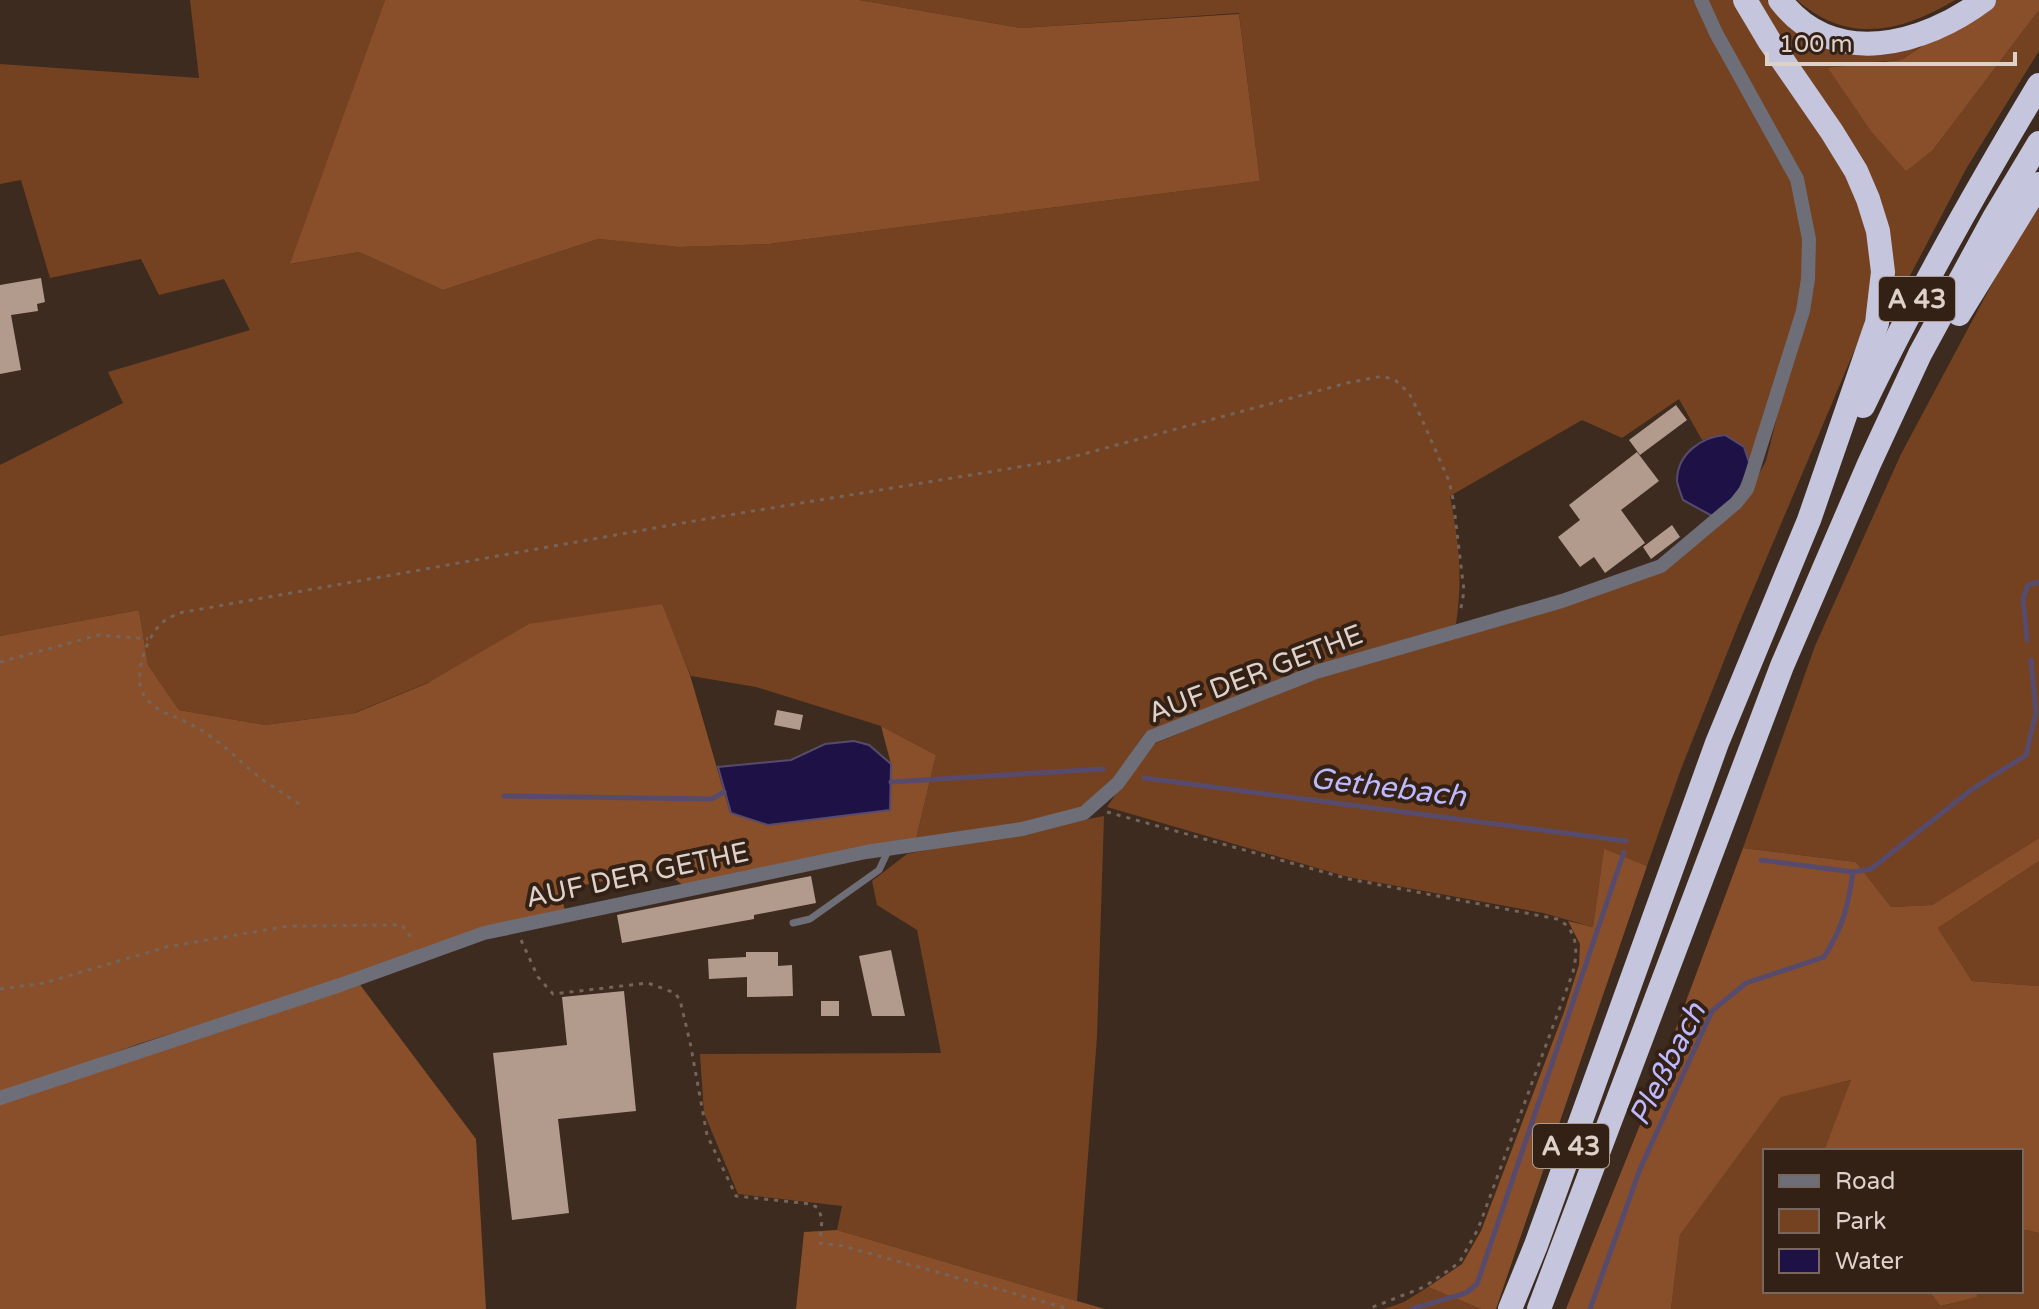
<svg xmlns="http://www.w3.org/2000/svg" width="2039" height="1309" viewBox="0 0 2039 1309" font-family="'Varela Round',sans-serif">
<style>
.green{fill:#744221}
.forest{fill:#894f2a}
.water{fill:#1d1145;stroke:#574b6d;stroke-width:2}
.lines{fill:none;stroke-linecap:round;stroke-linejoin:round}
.stream{stroke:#574b6d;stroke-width:5}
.building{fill:#b29b8d}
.path{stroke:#75645a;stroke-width:3;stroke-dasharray:4 6;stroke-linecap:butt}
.service{stroke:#6e6e78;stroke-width:7}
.minor{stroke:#6e6e78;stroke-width:14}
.motorway{stroke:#c5c5dd;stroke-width:24}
.labels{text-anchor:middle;stroke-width:8;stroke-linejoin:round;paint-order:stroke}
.shield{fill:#332116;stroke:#ab9c94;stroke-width:2}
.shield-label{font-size:26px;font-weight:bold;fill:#ded1ca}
.street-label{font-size:28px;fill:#ded1ca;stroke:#332116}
.water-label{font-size:30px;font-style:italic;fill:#bdb9ff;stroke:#332116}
</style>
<rect width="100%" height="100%" fill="#3d2b1f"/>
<!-- green -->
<g class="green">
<path d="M 190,0 L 385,0 L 291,264 L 359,252 L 443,290 L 598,239 L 679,247 L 769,244 L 1260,181 L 1239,13 L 1021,28 L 859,0 L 1733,0 C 1780,94 1870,163 1872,275 C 1872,293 1866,312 1863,330 L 1737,628 L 1681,769 L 1647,866 L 1604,850 L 1593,927 L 1543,913 L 1348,877 L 1107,807 L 1149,746 L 1292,687 L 1663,568 L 1744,501 L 1766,461 L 1778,413 L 1750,465 C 1734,440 1734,431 1702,440 L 1679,399 L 1622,438 L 1582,420 L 1450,496 C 1459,544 1463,576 1456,624 L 1209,707 L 1145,733 L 1113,780 L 1081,810 L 1022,823 L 916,839 L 936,755 L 881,726 L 756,687 L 691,676 L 661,604 L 427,683 L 354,713 L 265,725 L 179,710 L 148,665 L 139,610 L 0,636 L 0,465 L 123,403 L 108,372 L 250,330 L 224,279 L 159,295 L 141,259 L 50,278 L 21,180 L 0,184 L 0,64 L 199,78 Z"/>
<path d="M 1752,0 L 1767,0 L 1779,14 L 1810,36 L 1950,26 L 1901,60 L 1851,64 L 1906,170 L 1933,150 L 2039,10 L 2039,51 L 1966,169 L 1883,327 L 1887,241 Z"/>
<path d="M 1797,0 L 1955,0 C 1902,32 1848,45 1797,0 Z"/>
<path d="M 2039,208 L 2039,838 L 1932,905 L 1891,907 L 1856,862 L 1743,848 L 1815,646 L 1901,454 L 2009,252 Z"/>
<path d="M 1104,816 L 1097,1037 L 1077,1301 L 837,1230 L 842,1206 L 738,1194 L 704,1113 L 700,1054 L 941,1053 L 917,930 L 877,905 L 872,881 L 907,854 Z"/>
<path d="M 2039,861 L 2039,986 L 1972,981 L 1938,928 Z"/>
<path d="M 1852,1080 L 1824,1151 L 1765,1151 L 1765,1291 L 1929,1291 L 1942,1306 L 1976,1297 L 1976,1291 L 2021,1291 L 2021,1231 L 2026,1230 L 2039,1233 L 2039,1309 L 1671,1309 L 1680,1235 L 1781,1096 Z"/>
<path d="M 1428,1287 L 1481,1309 L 1384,1309 L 1404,1302 Z"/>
</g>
<!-- forest -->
<g class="forest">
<path d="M 385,0 L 859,0 L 1021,28 L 1239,14 L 1260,181 L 769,244 L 679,247 L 598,239 L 443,290 L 359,252 L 290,264 Z"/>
<path d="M 1992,0 L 2039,0 L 2039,10 L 1933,150 L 1906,171 L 1871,131 L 1828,68 L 1901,60 Z"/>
<path d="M 662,604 L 690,675 L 730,813 L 768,825 L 890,810 L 891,764 L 881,726 L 936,755 L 916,839 L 684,886 L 662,869 L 560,890 L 565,911 L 138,1044 L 0,1094 L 0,636 L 139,610 L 148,665 L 179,710 L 265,725 L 355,713 L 428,683 L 529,624 Z"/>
<path d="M 2039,838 L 2039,861 L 1938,928 L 1972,981 L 2039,986 L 2039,1233 L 2026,1230 L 2021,1231 L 2021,1151 L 1824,1151 L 1851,1080 L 1781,1097 L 1680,1235 L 1671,1309 L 1566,1309 L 1640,1125 L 1743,848 L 1856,862 L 1891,907 L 1932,905 Z"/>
<path d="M 1604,849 L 1647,866 L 1496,1309 L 1481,1309 L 1428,1287 L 1462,1264 L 1481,1231 L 1564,1012 L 1579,965 L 1580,944 L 1568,921 L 1593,927 Z"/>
<path d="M 358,982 L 476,1139 L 486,1309 L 0,1309 L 0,1103 Z"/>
<path d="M 837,1230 L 1077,1301 L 1105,1309 L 796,1309 L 804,1232 Z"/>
<path d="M 1929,1291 L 1976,1291 L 1977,1297 L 1941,1306 Z"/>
</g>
<!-- water -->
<g class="water">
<path d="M 1725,435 L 1744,447 L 1750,465 L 1735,499 L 1714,517 L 1683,500 C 1681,494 1678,487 1677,481 C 1677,454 1701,437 1725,435 Z"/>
<path d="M 854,741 L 869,745 L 891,764 L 890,810 L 768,825 L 731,813 L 718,767 L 791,760 L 825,744 Z"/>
</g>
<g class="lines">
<!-- stream -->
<g class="stream">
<path d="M 2027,640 L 2023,598 L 2028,585 L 2039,582"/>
<path d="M 1144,778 L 1626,841"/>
<path d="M 891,782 L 1103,769"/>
<path d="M 504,796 L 712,799 L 724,792"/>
<path d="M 1761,860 L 1853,872 L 1871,869 L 1971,790 L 2026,755 L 2036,713 L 2031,660"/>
<path d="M 1412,1309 L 1466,1293 L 1477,1284 L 1624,852"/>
<path d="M 1590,1309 L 1640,1169 L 1712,1011 L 1746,983 L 1824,957 C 1843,927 1848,907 1853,872"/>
</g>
</g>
<!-- building -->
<g class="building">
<path d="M 41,278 L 45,302 L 37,304 L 38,311 L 11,315 L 21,370 L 0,374 L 0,285 Z"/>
<path d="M 1676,405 L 1687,420 L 1640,455 L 1629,440 Z"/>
<path d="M 1637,452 L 1659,481 L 1621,510 L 1645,543 L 1605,573 L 1594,557 L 1580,567 L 1558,537 L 1580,520 L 1569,505 Z"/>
<path d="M 1672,525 L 1680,537 L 1651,559 L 1643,547 Z"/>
<path d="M 777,710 L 803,715 L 800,730 L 774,725 Z"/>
<path d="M 811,876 L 816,903 L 754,915 L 754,919 L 622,943 L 617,915 Z"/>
<path d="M 891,950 L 905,1016 L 872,1016 L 859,956 Z"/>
<path d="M 746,952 L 778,952 L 778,966 L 792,965 L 793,996 L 747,997 L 747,977 L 709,979 L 708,959 L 746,957 Z"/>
<path d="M 624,991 L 636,1111 L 558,1119 L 569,1213 L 512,1220 L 493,1053 L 567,1045 L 562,997 Z"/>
<rect x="821" y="1001" width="18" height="15"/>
</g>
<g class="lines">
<!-- path -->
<g class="path">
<path d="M 0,662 L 99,635 L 148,639"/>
<path d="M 299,804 C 287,796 275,788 263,780 C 237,760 216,735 184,721 C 168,713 155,712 144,695 C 132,677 147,635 163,622 C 167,618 174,616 179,613 L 705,519 L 1061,460 L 1347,383 L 1383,376 L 1396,381 L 1409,393 L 1420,415 L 1449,481 L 1453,499 L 1464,591 L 1460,613"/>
<path d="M 1107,812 L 1349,879 L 1557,919 C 1578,929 1578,951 1573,972 L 1478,1229 L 1459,1263 L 1424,1287 L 1368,1309"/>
<path d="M 521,940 L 538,977 L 553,994 L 648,983 L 675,993 L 680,1000 L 690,1042 L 707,1135 L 736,1196 L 811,1204 L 818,1208 L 822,1219 L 820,1243 L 843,1246 L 1070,1309"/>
<path d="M 0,989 L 44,983 L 166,947 L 289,926 L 402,925 L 414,942"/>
</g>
<!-- service -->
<path class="service" d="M 793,923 L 810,919 L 879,870 L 888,851"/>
<!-- minor -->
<path class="minor" d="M 0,1098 L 340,985 L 484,933 L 866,852 L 1022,829 L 1084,813 L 1118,783 L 1151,737 L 1316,672 L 1562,601 L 1661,566 L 1736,503 L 1747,489 L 1803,311 L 1808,279 L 1809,239 L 1797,179 L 1716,33 L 1701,0"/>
<!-- motorway -->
<g class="motorway">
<path d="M 1780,0 C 1833,70 1924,45 1984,0"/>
<path d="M 1959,314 L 2039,184"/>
<path d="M 1863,406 C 1916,296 1976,190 2039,85"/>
<path d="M 1510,1309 L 1536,1245 L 1717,743 L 1809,520 L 1877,323 L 1883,272 L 1878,231 L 1868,199 L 1856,171 L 1832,132 L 1770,42 L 1745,0"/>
<path d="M 1539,1309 L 1782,666 L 1869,464 L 1920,354 L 1994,218 L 2039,143"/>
</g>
</g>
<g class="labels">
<!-- shield labels -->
<g class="shield">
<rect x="1879" y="277" width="76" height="44" rx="6"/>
<rect x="1533" y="1124" width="76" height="44" rx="6"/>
</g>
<g class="shield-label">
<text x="1917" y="308">A 43</text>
<text x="1571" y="1155">A 43</text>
</g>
<!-- street labels -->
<g class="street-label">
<text transform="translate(1255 673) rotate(-21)" y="10">AUF DER GETHE</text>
<text transform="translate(637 874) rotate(-12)" y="10">AUF DER GETHE</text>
</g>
<!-- water labels -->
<g class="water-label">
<text transform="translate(1388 787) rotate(7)" y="10">Gethebach</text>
<text transform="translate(1667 1064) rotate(-63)" y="10">Pleßbach</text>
</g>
</g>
<!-- legend -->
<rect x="1763" y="1149" width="260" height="144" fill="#332116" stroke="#77675e" stroke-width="2"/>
<rect x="1779" y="1175" width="40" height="12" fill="#6e6e78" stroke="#77675e" stroke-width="2"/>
<text x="1835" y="1189" font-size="24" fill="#ded1ca">Road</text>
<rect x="1779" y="1209" width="40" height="24" fill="#744221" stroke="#77675e" stroke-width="2"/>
<text x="1835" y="1229" font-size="24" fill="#ded1ca">Park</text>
<rect x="1779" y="1249" width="40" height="24" fill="#1d1145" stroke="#77675e" stroke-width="2"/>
<text x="1835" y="1269" font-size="24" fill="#ded1ca">Water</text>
<!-- scale -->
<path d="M1767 52v12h248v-12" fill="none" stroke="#ded1ca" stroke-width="4"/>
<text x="1779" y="52" font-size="24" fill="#ded1ca" stroke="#332116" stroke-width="6" paint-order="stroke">100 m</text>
</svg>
